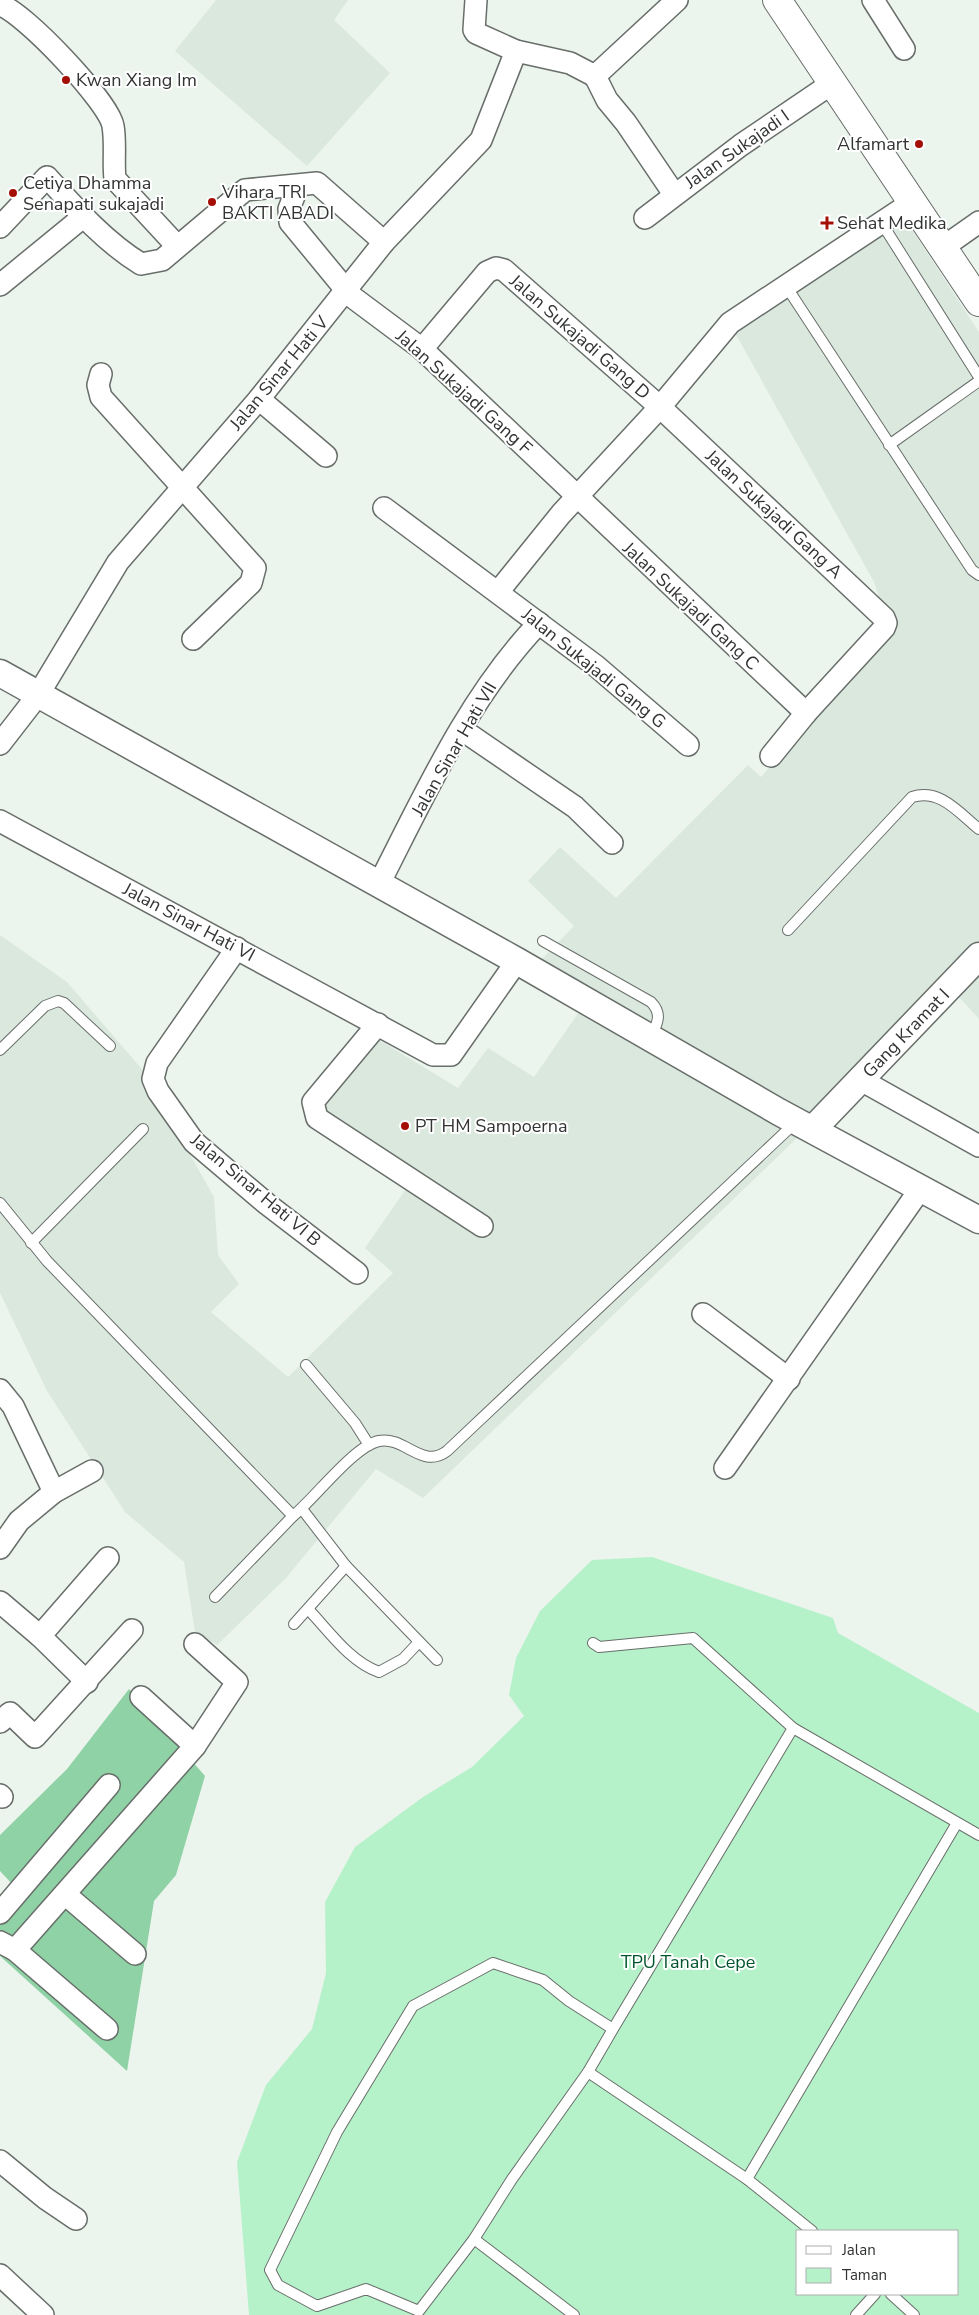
<svg xmlns="http://www.w3.org/2000/svg" width="979" height="2315" viewBox="0 0 979 2315" font-family="'Nunito Sans',sans-serif">
<style>
.built{fill:#dbe8de}
.green{fill:#b6f2c9;fill-rule:evenodd}
.forest{fill:#8fd2a5}
.lines{fill:none;stroke-linecap:round;stroke-linejoin:round}
.service-casing{stroke:#686e6a;stroke-width:12}
.minor-casing{stroke:#686e6a;stroke-width:24}
.tertiary-casing{stroke:#686e6a;stroke-width:29}
.primary-casing{stroke:#686e6a;stroke-width:30}
.service{stroke:#fff;stroke-width:10}
.minor{stroke:#fff;stroke-width:21}
.tertiary{stroke:#fff;stroke-width:26}
.primary{stroke:#fff;stroke-width:28}
.poi-dot{fill:#a40e05;stroke:#fff;stroke-width:2}
.labels{text-anchor:middle;stroke-width:4;stroke-linejoin:round;paint-order:stroke}
.poi-label{font-size:18px;fill:#313432;stroke:#fff;text-anchor:start}
.street-label{font-size:18px;fill:#313432;stroke:#fff}
.park-label{font-size:18px;fill:#00542c;stroke:#fff}
</style>
<rect width="100%" height="100%" fill="#ecf4ee"/>
<!-- built -->
<g class="built">
<path d="M 216,0 L 348,0 L 334,20 L 390,73 L 307,166 L 175,51 Z"/>
<path d="M 905,219 L 979,332 L 979,1019 L 959,997 L 798,1137 L 423,1498 L 376,1469 L 286,1578 L 217,1645 L 195,1632 L 184,1562 L 125,1512 L 47,1391 L 0,1293 L 0,935 L 67,982 L 141,1068 L 214,1197 L 218,1255 L 239,1284 L 211,1312 L 288,1377 L 393,1273 L 365,1248 L 408,1186 L 313,1118 L 371,1035 L 458,1088 L 488,1048 L 534,1077 L 588,999 L 534,967 L 574,926 L 528,881 L 560,847 L 616,898 L 748,765 L 761,777 L 889,628 L 874,582 L 734,331 Z"/>
</g>
<!-- green -->
<path class="green" d="M 652,1557 L 833,1618 L 838,1633 L 979,1713 L 979,2315 L 249,2315 L 237,2162 L 266,2085 L 312,2029 L 326,1973 L 325,1902 L 355,1847 L 423,1797 L 472,1767 L 524,1716 L 509,1695 L 516,1658 L 540,1611 L 592,1560 ZM 798,2231 L 958,2231 L 958,2294 L 798,2294 Z"/>
<!-- forest -->
<path class="forest" d="M 129,1689 L 205,1776 L 176,1875 L 154,1901 L 127,2071 L 0,1956 L 0,1903 L 14,1886 L 0,1871 L 0,1835 L 67,1769 Z"/>
<g class="lines">
<!-- service casing -->
<g class="service-casing">
<g id="service">
<path d="M 881,222 L 979,377"/>
<path d="M 786,286 L 972,570 L 979,575"/>
<path d="M 889,445 L 979,381"/>
<path d="M 788,930 L 912,797 C 940,788 959,813 979,829"/>
<path d="M 543,941 L 651,1002 C 663,1014 657,1024 651,1037"/>
<path d="M 0,1050 L 45,1006 L 58,1001 L 64,1003 L 110,1046"/>
<path d="M 0,1203 L 47,1261 L 293,1516 C 315,1498 354,1446 379,1441 C 405,1436 422,1470 447,1451 L 796,1122"/>
<path d="M 31,1243 L 143,1129"/>
<path d="M 306,1365 L 355,1423 L 369,1445"/>
<path d="M 302,1509 L 346,1566 L 437,1660"/>
<path d="M 215,1597 L 293,1516"/>
<path d="M 308,1609 C 329,1631 350,1662 379,1672 L 403,1659 L 419,1642"/>
<path d="M 294,1624 L 346,1566"/>
<path d="M 593,1643 L 599,1647 L 693,1638 L 793,1728 L 613,2029 L 588,2072 L 512,2179 L 474,2239 L 419,2311 L 366,2289 L 317,2306 L 278,2285 L 270,2270 L 337,2132 L 413,2006 L 493,1963 L 543,1980 L 569,2001 L 613,2029"/>
<path d="M 793,1728 L 979,1835"/>
<path d="M 588,2072 L 747,2179 L 812,2231"/>
<path d="M 747,2179 L 957,1823"/>
<path d="M 474,2239 L 574,2315"/>
<path d="M 891,2294 L 914,2315"/>
<path d="M 856,2315 L 875,2294"/>
</g>
</g>
<!-- minor casing -->
<g class="minor-casing">
<g id="minor">
<path d="M 476,0 L 474,30 L 476,33 L 516,51 L 570,63 L 595,76 L 677,0"/>
<path d="M 873,0 L 904,49"/>
<path d="M 0,5 C 23,11 109,102 113,126 C 116,143 113,162 115,179 L 177,246"/>
<path d="M 595,76 L 607,100 L 626,123 L 674,194"/>
<path d="M 298,186 L 289,209 L 290,222 L 351,296 L 422,349 L 806,713"/>
<path d="M 645,218 L 741,145 L 831,84"/>
<path d="M 0,227 L 47,177 C 75,208 105,242 141,264 L 162,260 L 245,190 L 317,183 L 384,242"/>
<path d="M 942,248 L 979,222"/>
<path d="M 0,285 L 83,217"/>
<path d="M 422,349 L 487,272 L 496,268 L 504,270 L 660,407 L 884,618 L 886,623 L 884,628 L 806,713 L 771,756"/>
<path d="M 101,374 L 98,385 L 101,397 L 255,568 L 251,583 L 193,639"/>
<path d="M 259,399 L 326,456"/>
<path d="M 384,508 L 596,666 L 688,745"/>
<path d="M 498,592 L 561,514 L 660,407 L 730,323 L 911,203"/>
<path d="M 461,729 L 575,807 L 612,843"/>
<path d="M 0,744 L 38,695 L 118,562 L 259,399 L 384,242 L 481,140 L 516,51"/>
<path d="M 0,821 L 433,1055 L 451,1055 L 517,961"/>
<path d="M 379,884 C 425,794 469,696 539,623"/>
<path d="M 237,948 L 157,1063 L 153,1079 L 158,1091 L 194,1142 L 267,1204 L 357,1273"/>
<path d="M 378,1024 L 313,1102 L 317,1118 L 482,1226"/>
<path d="M 861,1080 L 979,1146"/>
<path d="M 703,1314 L 789,1379"/>
<path d="M 0,1390 L 13,1406 L 54,1492"/>
<path d="M 725,1468 L 921,1188"/>
<path d="M 0,1548 L 19,1521 L 54,1492 L 92,1471"/>
<path d="M 0,1602 L 40,1636 L 87,1682"/>
<path d="M 40,1636 L 108,1558"/>
<path d="M 141,1697 L 195,1746"/>
<path d="M 0,1722 L 10,1713 L 35,1737 L 132,1630"/>
<path d="M 0,1795 L 2,1797"/>
<path d="M 66,1895 L 135,1954"/>
<path d="M 0,1913 L 109,1785"/>
<path d="M 0,1942 L 15,1950 L 195,1746 L 237,1682 L 195,1644"/>
<path d="M 15,1950 L 107,2029"/>
<path d="M 0,2161 L 45,2198 L 76,2219"/>
<path d="M 0,2275 L 43,2315"/>
</g>
</g>
<!-- tertiary casing -->
<g class="tertiary-casing">
<g id="tertiary">
<path d="M 0,673 L 517,961 L 779,1112 L 979,1220"/>
<path d="M 813,1129 L 979,956"/>
</g>
</g>
<!-- primary casing -->
<g class="primary-casing">
<path id="primary" d="M 777,0 L 979,302"/>
</g>
<!-- service -->
<use href="#service" class="service"/>
<!-- minor -->
<use href="#minor" class="minor"/>
<!-- tertiary -->
<use href="#tertiary" class="tertiary"/>
<!-- primary -->
<use href="#primary" class="primary"/>
</g>
<!-- markers -->
<g class="poi-dot">
<circle cx="66" cy="80" r="5"/>
<circle cx="919" cy="144" r="5"/>
<circle cx="13" cy="193" r="5"/>
<circle cx="212" cy="202" r="5"/>
<path d="M824.5 215.5h5v5h5v5h-5v5h-5v-5h-5v-5h5z"/>
<circle cx="405" cy="1126" r="5"/>
</g>
<g class="labels">
<!-- poi labels -->
<g class="poi-label">
<text x="76" y="86">Kwan Xiang Im</text>
<text x="909" y="150" text-anchor="end">Alfamart</text>
<text x="23" y="189">Cetiya Dhamma<tspan x="23" dy="21">Senapati sukajadi</tspan></text>
<text x="222" y="198">Vihara TRI<tspan x="222" dy="21">BAKTI ABADI</tspan></text>
<text x="837" y="229">Sehat Medika</text>
<text x="415" y="1132">PT HM Sampoerna</text>
</g>
<!-- street labels -->
<g class="street-label">
<text transform="translate(737 149) rotate(-35)" y="6">Jalan Sukajadi I</text>
<text transform="translate(580 337) rotate(41)" y="6">Jalan Sukajadi Gang D</text>
<text transform="translate(279 373) rotate(-50)" y="6">Jalan Sinar Hati V</text>
<text transform="translate(464 392) rotate(42)" y="6">Jalan Sukajadi Gang F</text>
<text transform="translate(774 514) rotate(43)" y="6">Jalan Sukajadi Gang A</text>
<text transform="translate(691 606) rotate(43)" y="6">Jalan Sukajadi Gang C</text>
<text transform="translate(594 668) rotate(39)" y="6">Jalan Sukajadi Gang G</text>
<text transform="translate(454 749) rotate(-60)" y="6">Jalan Sinar Hati VII</text>
<text transform="translate(189 922) rotate(28)" y="6">Jalan Sinar Hati VI</text>
<text transform="translate(906 1033) rotate(-46)" y="6">Gang Kramat I</text>
<text transform="translate(256 1190) rotate(40)" y="6">Jalan Sinar Hati VI B</text>
</g>
<!-- park labels -->
<g class="park-label">
<text x="688" y="1968">TPU Tanah Cepe</text>
</g>
</g>
<!-- legend -->
<rect x="796" y="2230" width="162" height="65" fill="#ffffff" stroke="#adaead"/>
<rect x="806" y="2246" width="25" height="8" fill="#ffffff" stroke="#adaead"/>
<text x="842" y="2255" font-size="15" fill="#313432">Jalan</text>
<rect x="806" y="2268" width="25" height="15" fill="#b6f2c9" stroke="#adaead"/>
<text x="842" y="2280" font-size="15" fill="#313432">Taman</text>
</svg>
